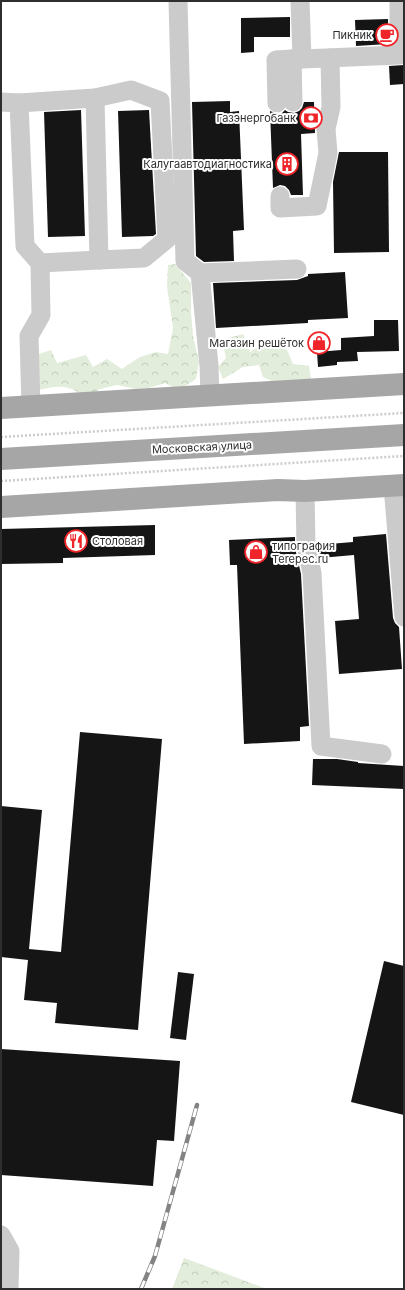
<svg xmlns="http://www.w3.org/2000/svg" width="405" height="1290" viewBox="0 0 405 1290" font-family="Inter,sans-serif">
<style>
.forest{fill:url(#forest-crowns)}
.building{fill:#151515}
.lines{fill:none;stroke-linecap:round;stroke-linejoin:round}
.path{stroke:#cbcbcb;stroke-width:2.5;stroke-dasharray:2 2;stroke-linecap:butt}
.minor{stroke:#cbcbcb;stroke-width:19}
.major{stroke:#a6a6a6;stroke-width:22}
.rail-casing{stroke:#838383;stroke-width:4.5}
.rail{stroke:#fff;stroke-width:3;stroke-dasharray:9;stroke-linecap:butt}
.labels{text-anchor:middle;stroke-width:4;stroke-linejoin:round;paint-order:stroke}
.poi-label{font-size:11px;fill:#2e2e2e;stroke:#fff;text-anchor:end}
.street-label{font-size:11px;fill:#2e2e2e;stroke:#fff}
</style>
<defs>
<pattern id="forest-crowns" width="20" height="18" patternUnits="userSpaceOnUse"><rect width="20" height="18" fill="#e3eddb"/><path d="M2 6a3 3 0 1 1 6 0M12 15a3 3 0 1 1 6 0" fill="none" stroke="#c3ccbc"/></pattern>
</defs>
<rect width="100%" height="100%" fill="#fff"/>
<!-- forest -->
<g class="forest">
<path d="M 175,264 L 191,283 L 191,312 L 193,336 L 199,362 L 196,379 L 179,390 L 165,383 L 149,388 L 136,389 L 117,385 L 100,389 L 87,397 C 66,385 63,385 39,390 L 39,354 L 51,350 L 57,363 L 86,355 L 93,367 L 107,359 L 122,369 L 140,357 L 156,352 L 168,354 L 173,328 L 167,286 L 168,265 Z"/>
<path d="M 243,334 L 250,352 L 271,339 L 287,350 L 293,364 L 309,366 L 311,379 L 283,386 L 263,377 L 259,365 L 243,367 L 223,379 L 218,367 L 226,358 L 222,340 Z"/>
<path d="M 184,1258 L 267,1289 L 172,1289 Z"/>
</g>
<!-- building -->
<g class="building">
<path d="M 290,17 L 290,37 L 254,37 L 254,52 L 241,53 L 241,18 Z"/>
<path d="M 388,19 L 388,44 L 356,46 L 355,20 Z"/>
<path d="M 404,65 L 404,84 L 390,85 L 389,66 Z"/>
<path d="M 230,101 L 230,112 L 239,111 L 244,230 L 233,231 L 234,261 L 204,262 L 196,256 L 192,102 Z"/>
<path d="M 304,102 L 314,102 L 315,133 L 301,134 L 303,195 L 291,195 L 289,190 L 285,186 L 280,185 L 273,188 L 270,111 L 278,114 L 282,113 L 285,110 L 288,112 L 294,113 L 299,111 L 302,108 Z"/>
<path d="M 81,110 L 85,236 L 48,237 L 44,112 Z"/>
<path d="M 149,110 L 156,234 L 153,236 L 122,237 L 118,111 Z"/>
<path d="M 339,152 L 388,152 L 389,252 L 334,253 L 333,182 Z"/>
<path d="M 345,272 L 348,318 L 308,320 L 308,323 L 216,328 L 213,283 L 297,280 L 308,276 L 308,274 Z"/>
<path d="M 374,320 L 398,320 L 399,351 L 357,352 L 358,361 L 337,362 L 337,365 L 318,367 L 317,352 L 341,350 L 341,338 L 374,336 Z"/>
<path d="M 155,525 L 155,555 L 63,558 L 63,563 L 1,564 L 1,529 Z"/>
<path d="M 386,534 L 393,618 L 395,623 L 399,627 L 402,669 L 339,674 L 335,621 L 359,619 L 354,555 L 320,558 L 317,545 L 353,542 L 353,537 Z"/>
<path d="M 295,537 L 295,548 L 301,574 L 309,726 L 300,727 L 300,741 L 244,744 L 237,565 L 230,565 L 229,540 Z"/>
<path d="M 80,732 L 162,739 L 138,1030 L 55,1023 L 57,1003 L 24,1000 L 28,960 L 1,957 L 1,806 L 42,810 L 29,949 L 61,952 Z"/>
<path d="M 313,759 L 337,759 L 358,762 L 358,763 L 404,766 L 404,789 L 312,785 Z"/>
<path d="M 384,961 L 404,966 L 404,1115 L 351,1102 Z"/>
<path d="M 178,972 L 194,974 L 186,1040 L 170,1038 Z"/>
<path d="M 1,1049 L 180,1061 L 174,1141 L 157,1140 L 153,1186 L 1,1175 Z"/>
</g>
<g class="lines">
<!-- path -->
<g class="path">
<path d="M 1,437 L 404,413"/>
<path d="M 1,481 L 404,456"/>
</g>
<!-- minor -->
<g class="minor">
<path d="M 178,1 L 185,261 L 200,273"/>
<path d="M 300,1 L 302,59 L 399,55 L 399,1"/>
<path d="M 95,98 L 131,90 L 160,101 L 167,239 L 144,258 L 99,260"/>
<path d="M 1,102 L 19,103 L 25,246 L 40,263 L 41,315 L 29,336 L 31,407"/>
<path d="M 293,102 L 292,59 L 302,59"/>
<path d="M 19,103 L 95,98 L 99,260 L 40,263"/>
<path d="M 277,103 L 276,60 L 292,59"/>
<path d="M 280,196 L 280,208 L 317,206 L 328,153 L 326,129 L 331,107 L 330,58"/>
<path d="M 210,395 L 209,366 L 200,273 L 297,269"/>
<path d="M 393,486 L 404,617"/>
<path d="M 305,491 L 306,546 L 312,573 L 321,746 L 382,754"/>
<path d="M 1,1235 L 10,1251 L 9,1289"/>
</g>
<!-- major -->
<g class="major">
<path d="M 1,408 L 404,384"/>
<path d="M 1,459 L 404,435"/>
<path d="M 1,507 L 278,490 L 305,491 L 404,485"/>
</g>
<!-- rail casing -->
<g class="rail-casing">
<path id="rail" d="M 141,1289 L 155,1256 L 197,1105"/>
</g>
<!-- rail -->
<use href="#rail" class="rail"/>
</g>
<!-- icons -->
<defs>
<g id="cafe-ring" transform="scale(1.15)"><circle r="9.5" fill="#fff" stroke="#f0252a" stroke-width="1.5"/><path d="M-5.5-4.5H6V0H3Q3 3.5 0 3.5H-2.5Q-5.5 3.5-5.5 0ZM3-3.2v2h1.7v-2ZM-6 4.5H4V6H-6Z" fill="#f0252a"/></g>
<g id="bank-ring" transform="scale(1.15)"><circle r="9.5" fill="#fff" stroke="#f0252a" stroke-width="1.5"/><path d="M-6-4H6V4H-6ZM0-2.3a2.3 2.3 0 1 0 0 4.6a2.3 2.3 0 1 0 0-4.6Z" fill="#f0252a"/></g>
<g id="building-ring" transform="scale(1.15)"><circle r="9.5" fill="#fff" stroke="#f0252a" stroke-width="1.5"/><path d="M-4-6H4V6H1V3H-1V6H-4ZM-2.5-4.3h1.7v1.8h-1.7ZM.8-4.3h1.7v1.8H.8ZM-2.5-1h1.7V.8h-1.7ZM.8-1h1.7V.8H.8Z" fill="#f0252a"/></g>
<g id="shop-ring" transform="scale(1.15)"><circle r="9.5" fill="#fff" stroke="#f0252a" stroke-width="1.5"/><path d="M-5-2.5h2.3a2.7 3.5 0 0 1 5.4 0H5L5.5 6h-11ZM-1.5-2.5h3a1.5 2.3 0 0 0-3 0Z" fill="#f0252a"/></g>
<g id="restaurant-ring" transform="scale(1.15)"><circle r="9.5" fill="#fff" stroke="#f0252a" stroke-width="1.5"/><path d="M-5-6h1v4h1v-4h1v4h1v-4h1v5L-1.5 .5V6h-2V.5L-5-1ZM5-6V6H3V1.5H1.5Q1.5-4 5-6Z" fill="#f0252a"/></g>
</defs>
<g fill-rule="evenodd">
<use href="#cafe-ring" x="387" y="35"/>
<use href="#bank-ring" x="311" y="118"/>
<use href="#building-ring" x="287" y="164"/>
<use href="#shop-ring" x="319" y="343"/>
<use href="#restaurant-ring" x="76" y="541"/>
<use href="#shop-ring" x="256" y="552"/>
</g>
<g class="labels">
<!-- poi labels -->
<g class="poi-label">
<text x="372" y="39">Пикник</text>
<text x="296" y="122">Газэнергобанк</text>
<text x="272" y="168">Калугаавтодиагностика</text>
<text x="304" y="347">Магазин решёток</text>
<text x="92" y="545" text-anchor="start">Столовая</text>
<text x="272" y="550" text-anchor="start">типография<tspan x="272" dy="13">Terepec.ru</tspan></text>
</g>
<!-- street labels -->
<g class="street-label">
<text transform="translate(202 447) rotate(-3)" y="4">Московская улица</text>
</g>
</g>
<!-- border -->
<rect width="405" height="1290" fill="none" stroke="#2e2e2e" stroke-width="4"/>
</svg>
